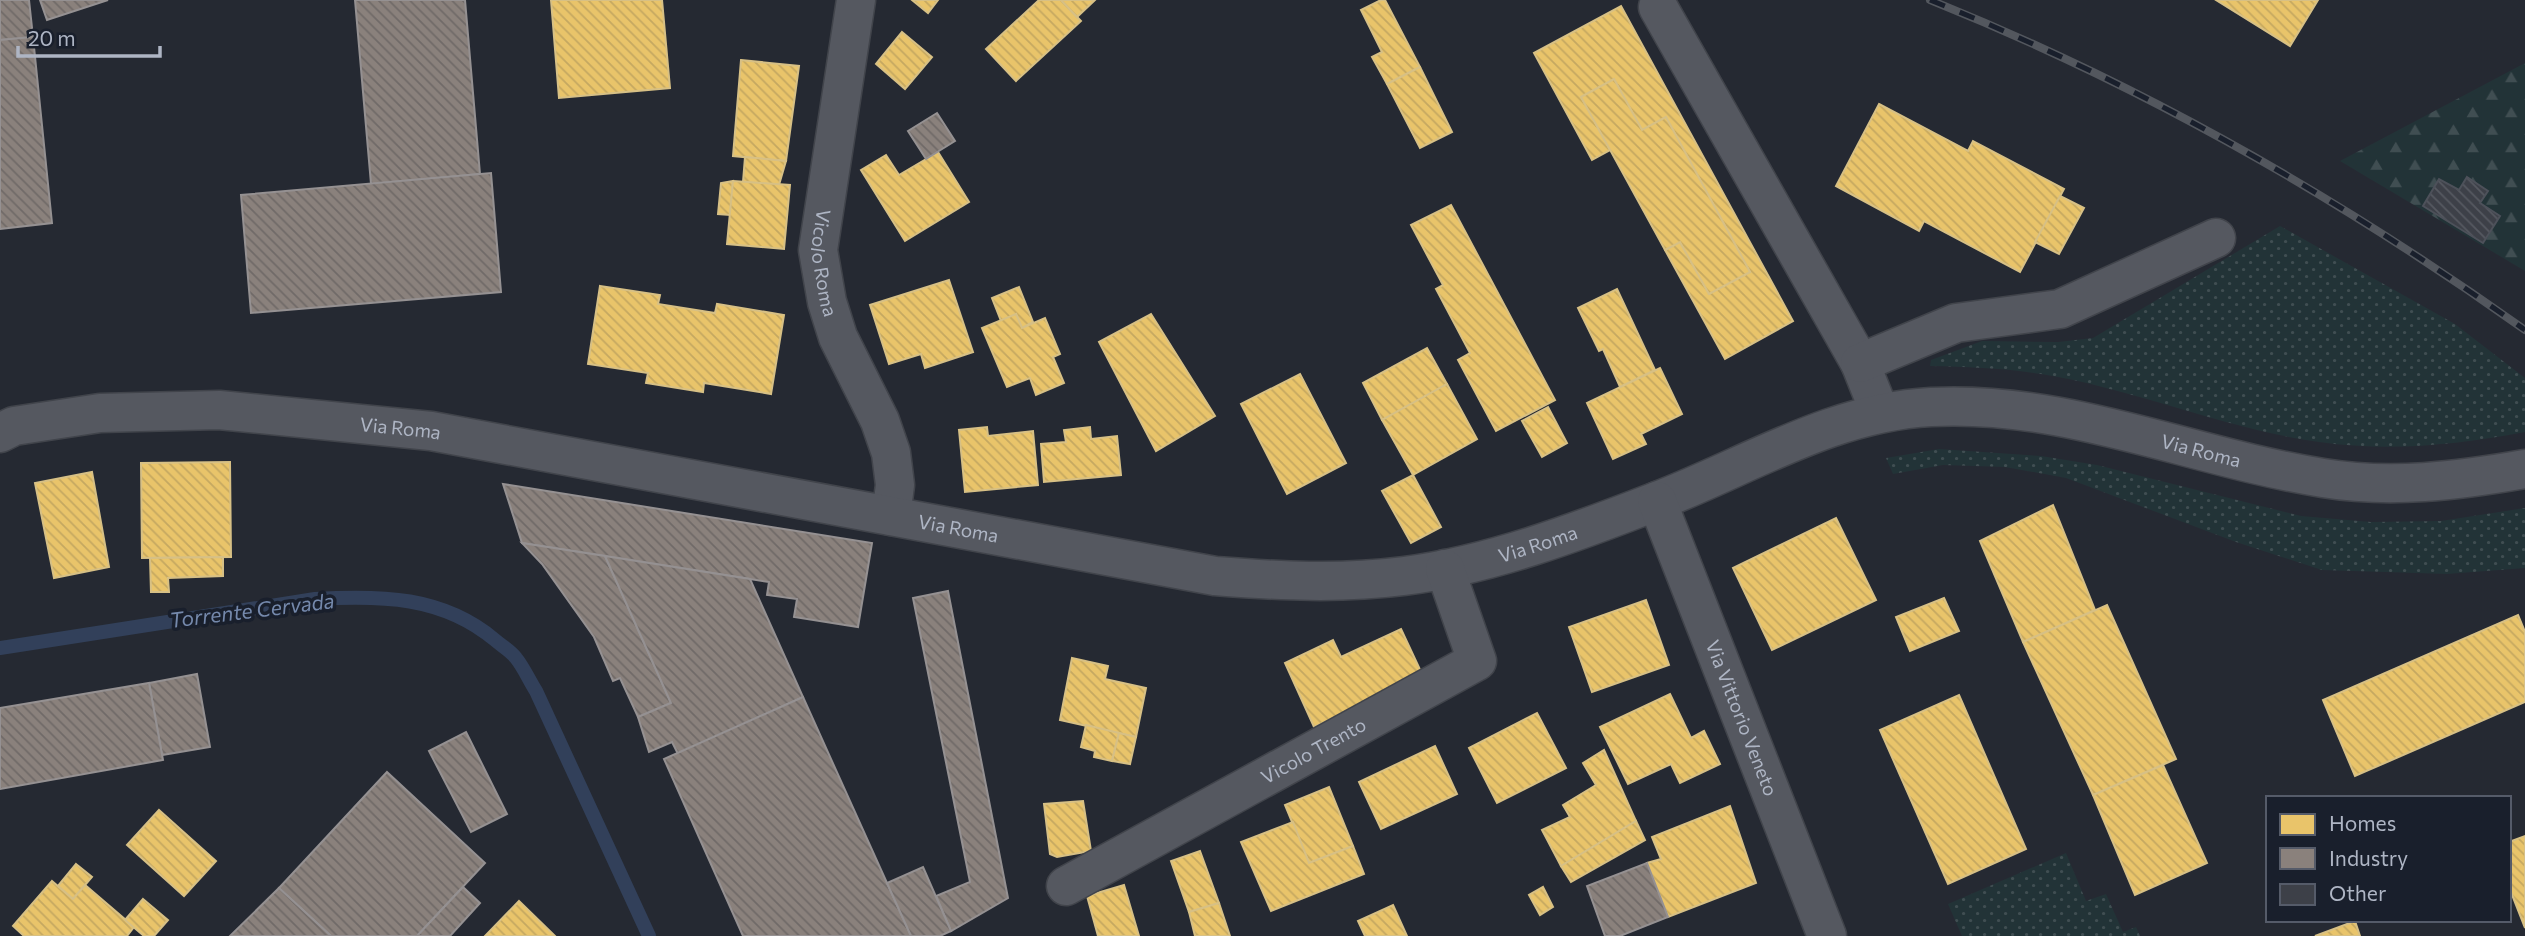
<svg xmlns="http://www.w3.org/2000/svg" width="2525" height="936" viewBox="0 0 2525 936" font-family="Commissioner,sans-serif">
<style>
.grass{fill:url(#grass-dots)}
.forest{fill:url(#forest-firs)}
.homes{fill:url(#homes-back-hatch);stroke:#d7c085;stroke-width:2}
.industry{fill:url(#industry-back-hatch);stroke:#959192;stroke-width:2}
.lines{fill:none;stroke-linecap:round;stroke-linejoin:round}
.stream{stroke:#32405a;stroke-width:14}
.building{fill:url(#building-back-hatch);stroke:#4d515a;stroke-width:2}
.minor-casing{stroke:#41444b;stroke-width:41}
.minor{stroke:#555860;stroke-width:38}
.rail-casing{stroke:#53575e;stroke-width:8}
.rail{stroke:#191f2c;stroke-width:5;stroke-dasharray:16;stroke-linecap:butt}
.labels{text-anchor:middle;stroke-width:7;stroke-linejoin:round;paint-order:stroke}
.street-label{font-size:19px;fill:#aeb5c4;stroke:#191f2c}
.water-label{font-size:21px;font-style:italic;fill:#7589ac;stroke:#191f2c}
</style>
<defs>
<pattern id="grass-dots" width="8" height="8" patternUnits="userSpaceOnUse" patternTransform="scale(1.75)"><rect width="8" height="8" fill="#223337"/><path d="M2 2h.1M6 6h.1" fill="none" stroke="#404e52" stroke-width="1.8" stroke-linecap="round"/></pattern>
<pattern id="forest-firs" width="22" height="20" patternUnits="userSpaceOnUse" patternTransform="scale(1.75)"><rect width="22" height="20" fill="#223337"/><path d="M5 1l3.5 6h-7zM16 11l3.5 6h-7z" fill="#404e52"/></pattern>
<pattern id="homes-back-hatch" width="6" height="6" patternUnits="userSpaceOnUse" patternTransform="scale(1.75)"><rect width="6" height="6" fill="#e9c46a"/><path d="M-1 5l2 2M0 0l6 6M5-1l2 2" fill="none" stroke="#c5a861"/></pattern>
<pattern id="industry-back-hatch" width="6" height="6" patternUnits="userSpaceOnUse" patternTransform="scale(1.75)"><rect width="6" height="6" fill="#8a817c"/><path d="M-1 5l2 2M0 0l6 6M5-1l2 2" fill="none" stroke="#706a68"/></pattern>
<pattern id="building-back-hatch" width="6" height="6" patternUnits="userSpaceOnUse" patternTransform="scale(1.75)"><rect width="6" height="6" fill="#3d4048"/><path d="M-1 5l2 2M0 0l6 6M5-1l2 2" fill="none" stroke="#565961"/></pattern>
</defs>
<rect width="100%" height="100%" fill="#252932"/>
<!-- grass -->
<g class="grass">
<path d="M 2280,226 L 2455,324 L 2525,378 L 2525,432 C 2455,445 2391,452 2319,442 C 2225,429 2135,389 2041,374 C 2004,368 1967,367 1930,366 L 1931,360 L 1982,341 L 2058,342 L 2093,338 Z"/>
<path d="M 1939,449 L 2041,456 L 2097,465 L 2301,516 L 2371,522 L 2441,521 L 2525,508 L 2525,568 L 2447,574 L 2322,570 L 2236,542 L 2066,478 L 2005,467 L 1943,465 L 1893,474 L 1886,458 Z"/>
<path d="M 2066,853 L 2086,901 L 2106,894 L 2123,932 L 2136,927 L 2140,936 L 1962,936 L 1948,904 Z"/>
</g>
<!-- forest -->
<path class="forest" d="M 2525,63 L 2525,271 L 2340,161 Z"/>
<!-- homes -->
<g class="homes">
<path d="M 551,0 L 662,0 L 670,88 L 559,98 Z"/>
<path d="M 912,0 L 938,0 L 928,13 Z"/>
<path d="M 1039,0 L 1061,0 L 1081,21 L 1016,81 L 986,49 Z"/>
<path d="M 1061,0 L 1095,0 L 1077,17 Z"/>
<path d="M 1381,0 L 1385,0 L 1420,67 L 1387,84 L 1372,57 L 1382,52 L 1361,10 Z"/>
<path d="M 2216,0 L 2318,0 L 2290,46 Z"/>
<path d="M 1621,6 L 1793,321 L 1725,359 L 1665,250 L 1680,242 L 1709,294 L 1750,272 L 1666,117 L 1642,130 L 1614,79 L 1581,97 L 1610,150 L 1592,160 L 1534,53 Z"/>
<path d="M 902,32 L 932,57 L 905,89 L 876,64 Z"/>
<path d="M 741,60 L 799,66 L 786,161 L 733,156 Z"/>
<path d="M 1420,67 L 1452,132 L 1420,148 L 1387,84 Z"/>
<path d="M 1614,79 L 1642,130 L 1666,117 L 1750,272 L 1709,294 L 1680,242 L 1665,250 L 1581,97 Z"/>
<path d="M 1879,104 L 1968,151 L 1973,141 L 2064,189 L 2020,272 L 1924,221 L 1919,231 L 1836,186 Z"/>
<path d="M 938,152 L 969,202 L 905,241 L 861,170 L 886,155 L 899,175 Z"/>
<path d="M 745,157 L 786,161 L 779,185 L 743,182 Z"/>
<path d="M 733,181 L 730,215 L 718,214 L 721,183 Z"/>
<path d="M 733,181 L 790,185 L 784,249 L 727,244 Z"/>
<path d="M 2060,196 L 2084,208 L 2059,254 L 2035,242 Z"/>
<path d="M 1451,205 L 1555,400 L 1496,431 L 1458,360 L 1470,353 L 1436,289 L 1443,285 L 1411,225 Z"/>
<path d="M 949,280 L 973,352 L 925,368 L 921,354 L 889,364 L 870,305 Z"/>
<path d="M 600,286 L 660,295 L 658,304 L 715,313 L 717,304 L 784,315 L 771,394 L 704,383 L 703,392 L 646,383 L 648,373 L 588,364 Z"/>
<path d="M 1019,287 L 1033,322 L 1022,328 L 1016,314 L 1001,321 L 992,298 Z"/>
<path d="M 1617,289 L 1655,370 L 1620,387 L 1603,349 L 1599,351 L 1578,308 Z"/>
<path d="M 1016,314 L 1022,328 L 1045,318 L 1060,354 L 1053,357 L 1064,383 L 1036,395 L 1030,378 L 1007,387 L 982,328 Z"/>
<path d="M 1151,314 L 1215,416 L 1156,451 L 1099,342 Z"/>
<path d="M 1427,348 L 1447,384 L 1382,420 L 1363,383 Z"/>
<path d="M 1660,368 L 1682,414 L 1641,434 L 1646,444 L 1613,459 L 1587,403 Z"/>
<path d="M 1300,374 L 1346,463 L 1287,494 L 1241,404 Z"/>
<path d="M 1447,384 L 1477,439 L 1413,475 L 1382,420 Z"/>
<path d="M 1548,407 L 1567,443 L 1542,457 L 1522,421 Z"/>
<path d="M 987,427 L 988,436 L 1033,431 L 1038,485 L 965,492 L 959,430 Z"/>
<path d="M 1090,427 L 1091,439 L 1117,436 L 1121,475 L 1044,482 L 1041,444 L 1066,442 L 1064,430 Z"/>
<path d="M 230,462 L 231,557 L 142,558 L 141,463 Z"/>
<path d="M 92,472 L 109,567 L 54,578 L 35,483 Z"/>
<path d="M 1413,475 L 1441,527 L 1411,543 L 1382,491 Z"/>
<path d="M 2053,505 L 2095,610 L 2023,642 L 1980,541 Z"/>
<path d="M 1836,518 L 1876,600 L 1772,650 L 1733,568 Z"/>
<path d="M 223,557 L 223,576 L 168,578 L 169,592 L 151,592 L 150,558 Z"/>
<path d="M 1944,598 L 1959,631 L 1910,651 L 1896,617 Z"/>
<path d="M 1646,600 L 1669,665 L 1592,692 L 1569,627 Z"/>
<path d="M 2107,605 L 2176,759 L 2093,795 L 2023,642 Z"/>
<path d="M 2518,615 L 2525,632 L 2525,702 L 2355,776 L 2323,700 Z"/>
<path d="M 1401,629 L 1423,676 L 1314,727 L 1285,663 L 1333,640 L 1341,657 Z"/>
<path d="M 1072,658 L 1108,666 L 1105,679 L 1146,688 L 1136,737 L 1060,720 Z"/>
<path d="M 1670,694 L 1691,738 L 1704,731 L 1720,764 L 1680,783 L 1671,764 L 1628,784 L 1600,727 Z"/>
<path d="M 1959,695 L 2026,849 L 1948,884 L 1880,730 Z"/>
<path d="M 1537,713 L 1566,768 L 1497,803 L 1469,748 Z"/>
<path d="M 1086,725 L 1119,733 L 1112,761 L 1094,757 L 1095,751 L 1081,747 Z"/>
<path d="M 1119,733 L 1136,737 L 1130,764 L 1112,761 Z"/>
<path d="M 1435,746 L 1457,794 L 1381,829 L 1359,782 Z"/>
<path d="M 1604,750 L 1636,821 L 1561,866 L 1542,830 L 1570,817 L 1563,805 L 1596,785 L 1583,763 Z"/>
<path d="M 2163,765 L 2207,863 L 2135,895 L 2093,795 Z"/>
<path d="M 1329,787 L 1353,846 L 1309,863 L 1285,805 Z"/>
<path d="M 1083,801 L 1091,851 L 1057,857 L 1050,854 L 1044,804 Z"/>
<path d="M 1730,806 L 1756,883 L 1668,917 L 1647,863 L 1661,859 L 1652,837 Z"/>
<path d="M 159,810 L 216,861 L 184,896 L 127,845 Z"/>
<path d="M 1636,821 L 1645,840 L 1571,882 L 1561,866 Z"/>
<path d="M 1293,822 L 1309,863 L 1353,846 L 1364,874 L 1271,911 L 1241,842 Z"/>
<path d="M 2525,836 L 2525,928 L 2509,887 L 2509,842 Z"/>
<path d="M 1200,851 L 1219,903 L 1189,912 L 1171,861 Z"/>
<path d="M 76,864 L 92,877 L 73,899 L 58,886 Z"/>
<path d="M 52,881 L 73,899 L 85,885 L 134,927 L 127,936 L 24,936 L 13,926 Z"/>
<path d="M 1124,885 L 1139,936 L 1098,936 L 1087,896 Z"/>
<path d="M 1543,887 L 1553,907 L 1540,915 L 1529,895 Z"/>
<path d="M 143,899 L 168,920 L 154,936 L 144,936 L 125,920 Z"/>
<path d="M 519,901 L 555,936 L 485,936 Z"/>
<path d="M 1219,903 L 1230,936 L 1195,936 L 1189,912 Z"/>
<path d="M 1393,905 L 1407,936 L 1365,936 L 1358,921 Z"/>
<path d="M 2355,921 L 2360,936 L 2315,936 Z"/>
</g>
<!-- industry -->
<g class="industry">
<path d="M 0,0 L 29,0 L 33,37 L 0,40 Z"/>
<path d="M 40,0 L 108,0 L 47,20 Z"/>
<path d="M 355,0 L 465,0 L 480,174 L 371,184 Z"/>
<path d="M 33,37 L 52,223 L 0,229 L 0,40 Z"/>
<path d="M 937,113 L 955,141 L 926,159 L 908,131 Z"/>
<path d="M 491,173 L 501,292 L 251,313 L 241,195 Z"/>
<path d="M 503,484 L 872,543 L 858,627 L 794,617 L 797,599 L 767,595 L 769,582 L 522,543 Z"/>
<path d="M 522,543 L 605,556 L 671,703 L 638,717 L 620,678 L 613,681 L 594,637 L 542,564 Z"/>
<path d="M 605,556 L 750,579 L 803,697 L 678,754 L 672,742 L 649,752 L 638,717 L 671,703 Z"/>
<path d="M 948,591 L 1008,898 L 951,931 L 936,896 L 970,882 L 913,598 Z"/>
<path d="M 197,674 L 210,747 L 162,755 L 149,683 Z"/>
<path d="M 149,683 L 163,760 L 0,789 L 0,708 Z"/>
<path d="M 803,697 L 887,883 L 911,936 L 743,936 L 664,759 Z"/>
<path d="M 466,732 L 507,814 L 471,832 L 429,751 Z"/>
<path d="M 387,772 L 485,863 L 417,936 L 331,936 L 279,888 Z"/>
<path d="M 1647,863 L 1668,917 L 1620,936 L 1605,936 L 1587,886 Z"/>
<path d="M 923,867 L 951,931 L 940,936 L 911,936 L 887,883 Z"/>
<path d="M 463,887 L 480,903 L 450,936 L 417,936 Z"/>
<path d="M 279,888 L 331,936 L 230,936 Z"/>
</g>
<g class="lines">
<!-- stream -->
<path class="stream" d="M 0,648 L 315,599 C 380,595 443,596 495,640 C 502,646 511,651 516,658 C 524,668 529,680 536,691 L 649,936"/>
</g>
<!-- building -->
<path class="building" d="M 2467,177 L 2488,191 L 2480,203 L 2500,216 L 2483,243 L 2423,206 L 2439,179 L 2459,190 Z"/>
<g class="lines">
<!-- minor casing -->
<g class="minor-casing">
<g id="minor">
<path id="s1" d="M 856,0 L 818,250 L 827,302 L 838,337 L 880,421 L 891,453 L 895,485 L 891,516"/>
<path d="M 1658,7 L 1860,363 L 1880,413"/>
<path d="M 1860,363 L 1956,323 L 2060,309 L 2216,238"/>
<path id="s2" d="M 0,433 L 14,426 L 100,413 L 219,410 L 431,431 L 1215,576 C 1279,581 1341,584 1404,576 C 1490,565 1577,532 1657,501 C 1748,466 1832,412 1931,407 C 2067,400 2191,457 2323,478 C 2390,489 2458,481 2525,469"/>
<path id="s3" d="M 1657,501 L 1827,936"/>
<path id="s4" d="M 1066,886 L 1477,661 L 1445,569"/>
</g>
</g>
<!-- minor -->
<use href="#minor" class="minor"/>
<!-- rail casing -->
<g class="rail-casing">
<path id="rail" d="M 1930,0 C 2142,85 2340,198 2525,330"/>
</g>
<!-- rail -->
<use href="#rail" class="rail"/>
</g>
<g class="labels">
<!-- street labels -->
<g class="street-label">
<text dy="7" stroke="none"><textPath href="#s1" startOffset="266">Vicolo Roma</textPath></text>
<text dy="7" stroke="none"><textPath href="#s2" startOffset="404">Via Roma</textPath></text>
<text dy="7" stroke="none"><textPath href="#s2" startOffset="2252">Via Roma</textPath></text>
<text dy="7" stroke="none"><textPath href="#s2" startOffset="971">Via Roma</textPath></text>
<text dy="7" stroke="none"><textPath href="#s2" startOffset="1559">Via Roma</textPath></text>
<text dy="7" stroke="none"><textPath href="#s3" startOffset="233">Via Vittorio Veneto</textPath></text>
<text dy="7" stroke="none"><textPath href="#s4" startOffset="282">Vicolo Trento</textPath></text>
</g>
<!-- water labels -->
<g class="water-label">
<text transform="translate(252 611) rotate(-7)" y="7">Torrente Cervada</text>
</g>
</g>
<!-- legend -->
<rect x="2266" y="796" width="245" height="126" fill="#191f2c" stroke="#555b69" stroke-width="2"/>
<rect x="2280" y="814" width="35" height="21" fill="#e9c46a" stroke="#555b69" stroke-width="2"/>
<text x="2329" y="831" font-size="21" fill="#aeb5c4">Homes</text>
<rect x="2280" y="848" width="35" height="21" fill="#8a817c" stroke="#555b69" stroke-width="2"/>
<text x="2329" y="866" font-size="21" fill="#aeb5c4">Industry</text>
<rect x="2280" y="884" width="35" height="21" fill="#3d4048" stroke="#555b69" stroke-width="2"/>
<text x="2329" y="901" font-size="21" fill="#aeb5c4">Other</text>
<!-- scale -->
<path d="M18 46v10h142v-10" fill="none" stroke="#aeb5c4" stroke-width="3.5"/>
<text x="28" y="46" font-size="21" fill="#aeb5c4" stroke="#191f2c" stroke-width="5" paint-order="stroke">20 m</text>
</svg>
